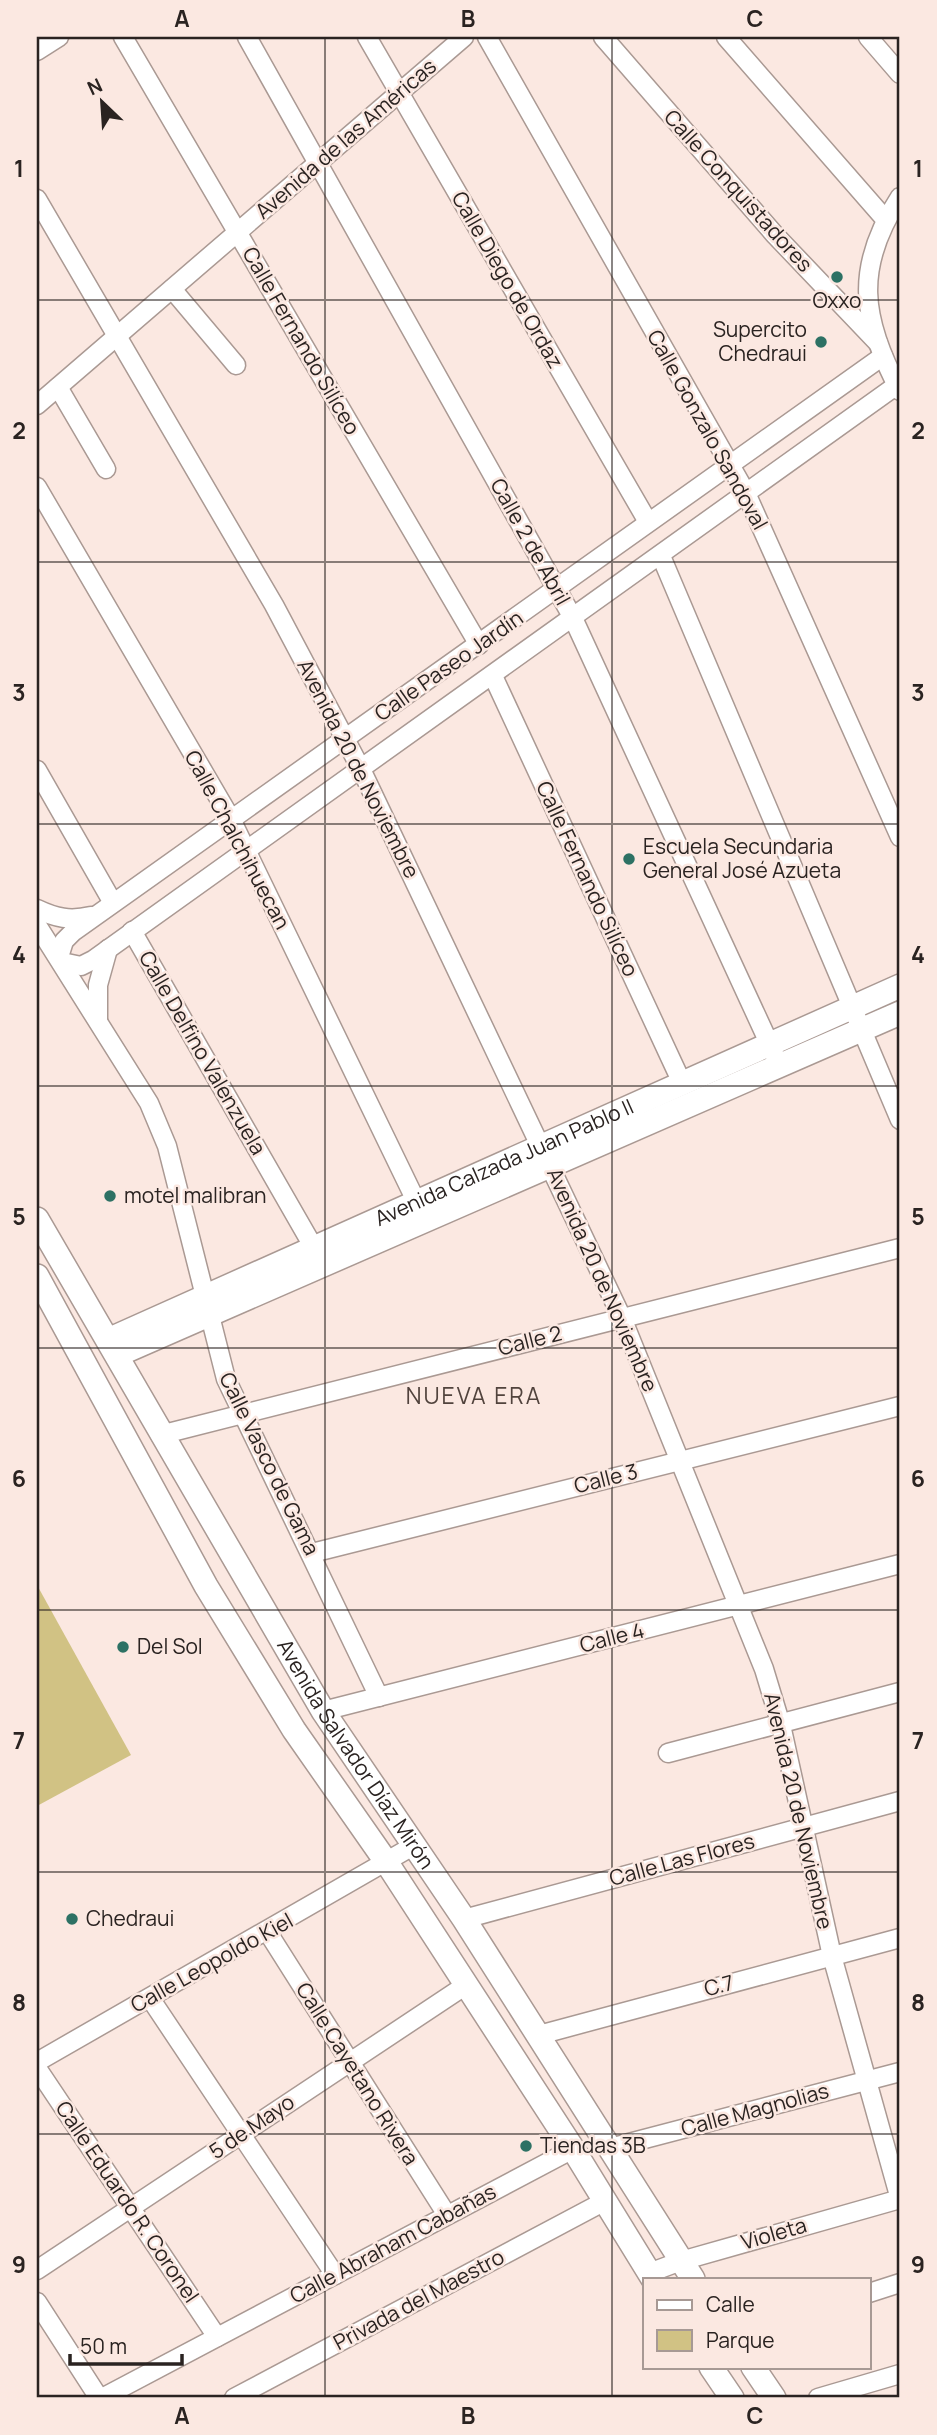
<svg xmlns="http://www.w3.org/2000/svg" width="937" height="2435" viewBox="0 0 937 2435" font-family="Manrope,sans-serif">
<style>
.green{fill:#d1c284}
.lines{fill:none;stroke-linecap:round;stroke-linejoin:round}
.minor-casing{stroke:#aa9993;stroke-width:21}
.major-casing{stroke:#aa9993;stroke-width:26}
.minor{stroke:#fff;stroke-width:18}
.major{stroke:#fff;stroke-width:23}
.grid{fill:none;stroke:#2a2321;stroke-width:2;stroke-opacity:0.55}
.poi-dot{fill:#2d7164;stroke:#fbe8e1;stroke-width:2.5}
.labels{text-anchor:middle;stroke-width:5;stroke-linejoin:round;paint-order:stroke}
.street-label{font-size:21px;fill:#2a2321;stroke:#fbe8e1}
.poi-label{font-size:21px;fill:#2a2321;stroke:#fbe8e1;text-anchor:start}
.neighbourhood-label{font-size:23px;letter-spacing:2px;fill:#51433d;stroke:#fbe8e1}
.neatline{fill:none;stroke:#2a2321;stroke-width:2.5}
.grid-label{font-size:23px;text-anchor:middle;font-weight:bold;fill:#2a2321}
</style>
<rect width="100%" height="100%" fill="#fbe8e1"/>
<!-- green -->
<path class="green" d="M 37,1585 L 131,1755 L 37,1806 Z"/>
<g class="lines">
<!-- minor casing -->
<g class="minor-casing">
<g id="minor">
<path d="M 123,37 L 479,645"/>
<path d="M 247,37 L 573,618 L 775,1056"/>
<path d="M 367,37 L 648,522"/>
<path d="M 487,37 L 746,493 L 900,837"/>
<path d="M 603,37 L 775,235 L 878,343"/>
<path d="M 726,37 L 885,219"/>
<path d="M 868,37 L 900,74"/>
<path d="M 37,51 L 59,37"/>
<path d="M 900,197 C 854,267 861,319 900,391"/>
<path d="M 37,199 L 274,605 L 361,769 L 622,1318 L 764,1669 L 781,1725 L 832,1956 L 900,2199"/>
<path d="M 172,289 L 236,365"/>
<path d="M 58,387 L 106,469"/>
<path d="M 37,405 L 464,37"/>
<path d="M 37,487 L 231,819 L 417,1203"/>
<path d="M 661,556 L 900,1120"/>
<path d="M 493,676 L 682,1083"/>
<path d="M 37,770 L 113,903"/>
<path d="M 37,909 C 56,918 70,921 91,916"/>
<path d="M 37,925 L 149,1103 L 167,1146 L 226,1379 L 379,1697"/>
<path d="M 132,931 L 314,1248"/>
<path d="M 59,957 L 64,941 L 73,932 L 883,356"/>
<path d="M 62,962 L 81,966 L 93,960 L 897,385"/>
<path d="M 98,1021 L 98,985 L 108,949"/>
<path d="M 160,1435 L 900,1248"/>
<path d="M 312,1553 L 900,1406"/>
<path d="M 323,1711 L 900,1564"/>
<path d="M 668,1753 L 900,1692"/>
<path d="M 464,1919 L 900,1801"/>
<path d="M 267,1931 L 447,2215"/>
<path d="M 150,1998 L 335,2275"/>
<path d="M 539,2035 L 900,1938"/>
<path d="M 37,2062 L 413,1846"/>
<path d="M 37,2068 L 217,2337"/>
<path d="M 610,2148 L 900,2072"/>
<path d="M 37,2270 L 466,1985"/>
<path d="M 649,2273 L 681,2261 L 900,2199"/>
<path d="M 869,2293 L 900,2283"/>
<path d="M 37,2302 L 99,2398"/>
<path d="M 102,2398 L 573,2149"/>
<path d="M 234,2398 L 605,2201"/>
<path d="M 818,2398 L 900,2374"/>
</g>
</g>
<!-- major casing -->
<g class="major-casing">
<g id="major">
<path id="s1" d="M 37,1219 L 323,1711 L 464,1919 L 693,2279"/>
<path d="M 37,1276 L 206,1586 L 294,1730 L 387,1863 L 573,2149 L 653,2279"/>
<path id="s2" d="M 108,1340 L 900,986"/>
<path d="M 117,1355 L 900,1013"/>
<path d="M 711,2367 L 732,2398"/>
<path d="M 753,2367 L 774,2398"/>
</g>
</g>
<!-- minor -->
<use href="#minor" class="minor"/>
<!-- major -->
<use href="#major" class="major"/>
</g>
<!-- grid -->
<path class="grid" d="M 325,37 L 325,2398M 612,37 L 612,2398M 37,300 L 900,300M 37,562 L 900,562M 37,824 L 900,824M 37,1086 L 900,1086M 37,1348 L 900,1348M 37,1610 L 900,1610M 37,1872 L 900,1872M 37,2134 L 900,2134"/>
<!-- markers -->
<g class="poi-dot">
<circle cx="837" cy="277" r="7"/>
<circle cx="821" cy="342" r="7"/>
<circle cx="629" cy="859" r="7"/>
<circle cx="110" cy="1196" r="7"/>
<circle cx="123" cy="1647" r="7"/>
<circle cx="72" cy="1919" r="7"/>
<circle cx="526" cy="2146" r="7"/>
</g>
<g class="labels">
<!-- street labels -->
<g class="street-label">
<text transform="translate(346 139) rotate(-41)" y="7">Avenida de las Américas</text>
<text transform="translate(738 191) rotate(48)" y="7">Calle Conquistadores</text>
<text transform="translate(507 280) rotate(60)" y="7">Calle Diego de Ordaz</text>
<text transform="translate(301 341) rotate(60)" y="7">Calle Fernando Silíceo</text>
<text transform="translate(707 430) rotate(61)" y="7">Calle Gonzalo Sandoval</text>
<text transform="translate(530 542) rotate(61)" y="7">Calle 2 de Abril</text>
<text transform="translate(449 666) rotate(-35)" y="7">Calle Paseo Jardín</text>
<text transform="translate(358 769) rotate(63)" y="7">Avenida 20 de Noviembre</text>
<text transform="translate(237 840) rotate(62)" y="7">Calle Chalchihuecan</text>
<text transform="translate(587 879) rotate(65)" y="7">Calle Fernando Silíceo</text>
<text transform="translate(202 1053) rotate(60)" y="7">Calle Delfino Valenzuela</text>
<text dy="7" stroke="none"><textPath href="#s2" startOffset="434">Avenida Calzada Juan Pablo II</textPath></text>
<text transform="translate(602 1280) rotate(66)" y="7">Avenida 20 de Noviembre</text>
<text transform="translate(530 1341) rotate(-14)" y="7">Calle 2</text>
<text transform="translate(269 1464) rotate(64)" y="7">Calle Vasco de Gama</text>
<text transform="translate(606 1479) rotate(-14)" y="7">Calle 3</text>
<text transform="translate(612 1638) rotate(-14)" y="7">Calle 4</text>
<text dy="7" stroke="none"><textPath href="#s1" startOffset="623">Avenida Salvador Díaz Mirón</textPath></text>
<text transform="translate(798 1811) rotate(77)" y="7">Avenida 20 de Noviembre</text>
<text transform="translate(682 1860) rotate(-15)" y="7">Calle Las Flores</text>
<text transform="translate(212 1963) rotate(-29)" y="7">Calle Leopoldo Kiel</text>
<text transform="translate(719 1986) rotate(-15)" y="7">C.7</text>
<text transform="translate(357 2074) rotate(58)" y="7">Calle Cayetano Rivera</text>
<text transform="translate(755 2110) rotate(-15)" y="7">Calle Magnolias</text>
<text transform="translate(252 2127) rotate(-34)" y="7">5 de Mayo</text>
<text transform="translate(127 2202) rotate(56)" y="7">Calle Eduardo R. Coronel</text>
<text transform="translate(774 2234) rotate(-16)" y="7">Violeta</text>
<text transform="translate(393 2244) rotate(-28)" y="7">Calle Abraham Cabañas</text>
<text transform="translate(419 2300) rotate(-28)" y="7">Privada del Maestro</text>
</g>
<!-- poi labels -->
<g class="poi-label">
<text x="837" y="308" text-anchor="middle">Oxxo</text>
<text x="807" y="337" text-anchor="end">Supercito<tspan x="807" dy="24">Chedraui</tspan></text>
<text x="643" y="854">Escuela Secundaria<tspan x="643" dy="24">General José Azueta</tspan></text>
<text x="124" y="1203">motel malibran</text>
<text x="137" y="1654">Del Sol</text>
<text x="86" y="1926">Chedraui</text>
<text x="540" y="2153">Tiendas 3B</text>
</g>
<!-- neighbourhood labels -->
<g class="neighbourhood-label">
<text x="474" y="1404">NUEVA ERA</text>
</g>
</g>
<!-- border -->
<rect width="937" height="2435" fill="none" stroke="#fbe8e1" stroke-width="77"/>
<!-- legend -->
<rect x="643" y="2278" width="228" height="91" fill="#fbe8e1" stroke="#a79994" stroke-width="2"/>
<rect x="657" y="2300" width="35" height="10" fill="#ffffff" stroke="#a79994" stroke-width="2"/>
<text x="706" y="2312" font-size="21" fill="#2a2321">Calle</text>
<rect x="657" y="2330" width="35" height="21" fill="#d1c284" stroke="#a79994" stroke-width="2"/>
<text x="706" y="2348" font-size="21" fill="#2a2321">Parque</text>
<!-- north arrow -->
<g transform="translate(102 102) rotate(335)" stroke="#fbe8e1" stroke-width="5" paint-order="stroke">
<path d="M0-5L12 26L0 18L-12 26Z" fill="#2a2321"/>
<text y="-10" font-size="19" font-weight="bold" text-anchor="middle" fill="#2a2321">N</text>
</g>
<!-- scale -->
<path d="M70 2354v10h112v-10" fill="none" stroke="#2a2321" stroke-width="3.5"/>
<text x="80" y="2354" font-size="21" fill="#2a2321" stroke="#fbe8e1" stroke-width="5" paint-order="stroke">50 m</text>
<rect x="38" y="38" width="860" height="2358" class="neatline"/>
<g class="grid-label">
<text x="182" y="27">A</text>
<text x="468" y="27">B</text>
<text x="755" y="27">C</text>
<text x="19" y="177">1</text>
<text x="918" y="177">1</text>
<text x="19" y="439">2</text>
<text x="918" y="439">2</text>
<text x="19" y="701">3</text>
<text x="918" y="701">3</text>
<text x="19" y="963">4</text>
<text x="918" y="963">4</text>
<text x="19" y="1225">5</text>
<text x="918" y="1225">5</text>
<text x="19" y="1487">6</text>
<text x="918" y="1487">6</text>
<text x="19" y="1749">7</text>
<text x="918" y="1749">7</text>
<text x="19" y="2011">8</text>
<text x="918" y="2011">8</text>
<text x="19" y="2273">9</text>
<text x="918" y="2273">9</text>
<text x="182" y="2424">A</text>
<text x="468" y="2424">B</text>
<text x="755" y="2424">C</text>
</g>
</svg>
